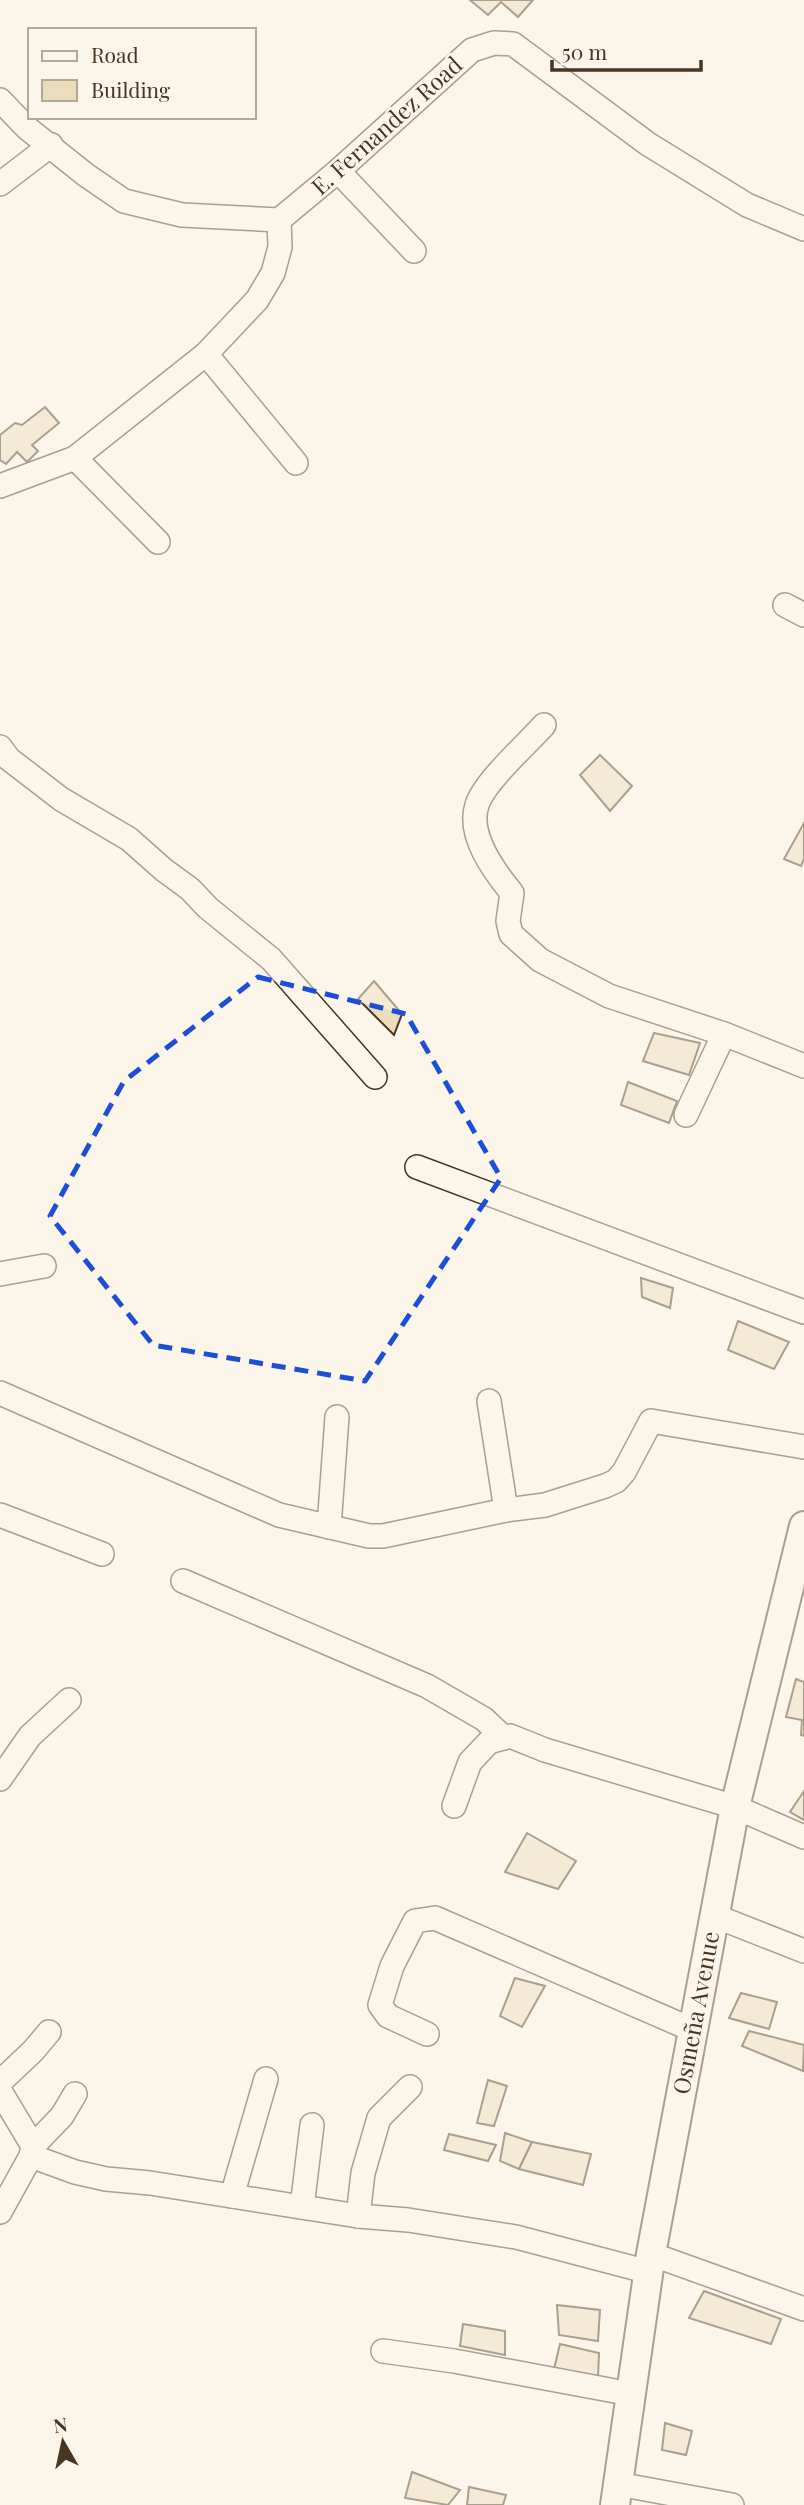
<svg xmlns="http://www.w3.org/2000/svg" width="804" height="2505" viewBox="0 0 804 2505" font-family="'Playfair Display',serif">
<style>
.building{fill:#ecdcbc;stroke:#4a3520;stroke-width:2}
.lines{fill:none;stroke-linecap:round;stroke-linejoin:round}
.minor-casing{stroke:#4a3520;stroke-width:26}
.major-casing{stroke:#4a3520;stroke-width:32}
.minor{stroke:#fbf6e9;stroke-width:23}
.major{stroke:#fbf6e9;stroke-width:28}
.marked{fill:none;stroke:#1d4ed8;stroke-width:5;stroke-dasharray:14 9;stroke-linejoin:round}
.labels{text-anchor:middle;stroke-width:5;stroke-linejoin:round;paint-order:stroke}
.street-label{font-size:23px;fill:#4a3520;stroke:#fbf6e9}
</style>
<rect width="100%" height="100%" fill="#fbf6e9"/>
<!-- building -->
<g class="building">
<path d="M 470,0 L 533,0 L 518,17 L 501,2 L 488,15 Z"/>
<path d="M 45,407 L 59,423 L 32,445 L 38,451 L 27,462 L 17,452 L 6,464 L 0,460 L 0,435 L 15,423 L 22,425 Z"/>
<path d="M 600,755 L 632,786 L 610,811 L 580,775 Z"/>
<path d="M 804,823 L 804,859 L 801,866 L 784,859 Z"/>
<path d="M 374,981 L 402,1014 L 394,1035 L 358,999 Z"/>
<path d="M 654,1033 L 700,1043 L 689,1075 L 643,1061 Z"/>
<path d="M 628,1082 L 677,1101 L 669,1123 L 621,1105 Z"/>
<path d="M 641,1278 L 673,1288 L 670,1308 L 642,1297 Z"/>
<path d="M 738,1321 L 789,1342 L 774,1369 L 728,1350 Z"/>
<path d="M 796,1679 L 804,1682 L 804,1736 L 801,1735 L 802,1720 L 786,1717 Z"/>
<path d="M 804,1791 L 804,1820 L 790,1812 Z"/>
<path d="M 527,1833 L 576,1861 L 558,1889 L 505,1872 Z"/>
<path d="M 515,1978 L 545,1986 L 522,2027 L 500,2016 Z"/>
<path d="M 741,1993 L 777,2002 L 769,2029 L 729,2018 Z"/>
<path d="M 749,2031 L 804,2045 L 803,2071 L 742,2046 Z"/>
<path d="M 488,2080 L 507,2086 L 494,2126 L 477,2123 Z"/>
<path d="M 505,2133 L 532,2142 L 519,2169 L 500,2161 Z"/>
<path d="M 449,2134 L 496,2145 L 488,2161 L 444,2150 Z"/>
<path d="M 532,2142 L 591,2154 L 583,2185 L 519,2169 Z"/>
<path d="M 704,2291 L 781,2319 L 771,2344 L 689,2318 Z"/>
<path d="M 557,2305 L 600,2310 L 598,2341 L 559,2335 Z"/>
<path d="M 463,2324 L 505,2331 L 505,2355 L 460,2346 Z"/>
<path d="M 560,2344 L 599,2353 L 598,2377 L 554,2369 Z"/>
<path d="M 665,2423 L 692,2431 L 686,2455 L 662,2450 Z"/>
<path d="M 412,2472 L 460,2490 L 448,2505 L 405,2498 Z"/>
<path d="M 469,2487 L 506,2495 L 503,2505 L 467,2505 Z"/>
</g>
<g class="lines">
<!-- minor casing -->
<g class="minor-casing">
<g id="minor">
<path d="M 0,100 L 27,128 L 86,175 L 124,201 L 182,215 L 279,220 L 338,171 L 472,50 L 494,43 L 513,44 L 648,144 L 747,205 L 804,229"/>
<path d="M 338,171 L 414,251"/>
<path d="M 0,184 L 51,145"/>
<path d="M 206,354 L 296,463"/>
<path d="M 75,458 L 158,542"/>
<path d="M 0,486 L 75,458 L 206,354 L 257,300 L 273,273 L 280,247 L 279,220"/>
<path d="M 785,605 L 804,615"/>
<path d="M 544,725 C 527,744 484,782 477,805 C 467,835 494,871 512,893 L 508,921 L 511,934 L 540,960 L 609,996 L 724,1034 L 804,1066"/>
<path d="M 0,747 L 9,759 L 61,799 L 129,839 L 164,870 L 190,889 L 208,908 L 271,959 L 375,1077"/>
<path d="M 686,1115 L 724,1034"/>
<path d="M 417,1167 L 804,1312"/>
<path d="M 0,1274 L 44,1266"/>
<path d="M 0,1393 L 279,1515 L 369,1536 L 383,1536 L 506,1510 L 545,1505 L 605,1486 L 616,1481 L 624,1472 L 651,1421 L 804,1447"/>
<path d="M 489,1401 L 506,1510"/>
<path d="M 0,1515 L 102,1554"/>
<path d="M 329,1527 L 337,1417"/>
<path d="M 183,1581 L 427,1686 L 484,1719 L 504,1738"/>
<path d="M 0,1779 L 30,1736 L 69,1700"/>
<path d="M 454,1806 L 470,1762 L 489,1742 L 510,1736 L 545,1750 L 735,1807 L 804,1837"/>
<path d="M 715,1916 L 804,1951"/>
<path d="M 427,2034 L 388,2016 L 380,2005 L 392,1966 L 415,1921 L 435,1918 L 693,2030"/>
<path d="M 0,2082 L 33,2051 L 49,2032"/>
<path d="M 0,2091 L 33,2146 L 31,2156 L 75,2172 L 106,2179 L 150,2183 L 358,2216 L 408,2220 L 516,2237 L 649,2272"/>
<path d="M 33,2146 L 62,2116 L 75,2094"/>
<path d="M 232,2196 L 266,2079"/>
<path d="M 302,2207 L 312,2125"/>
<path d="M 0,2212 L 31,2156"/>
<path d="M 358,2216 L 363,2173 L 379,2118 L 410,2087"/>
<path d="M 651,2254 L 804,2309"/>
<path d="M 383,2351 L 454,2361 L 631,2394"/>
<path d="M 618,2484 L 732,2505"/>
</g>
</g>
<!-- major casing -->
<g class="major-casing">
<g id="major">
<path id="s1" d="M 615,2505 L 651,2254 L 735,1807 L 804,1526"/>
</g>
</g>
<!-- minor -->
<use href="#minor" class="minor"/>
<!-- major -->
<use href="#major" class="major"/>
</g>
<!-- marked area -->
<path d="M0 0H804V2505H0ZM 258,977 L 406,1014 L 501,1178 L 365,1381 L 153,1345 L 50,1216 L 124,1081 Z" fill="#fbf6e9" fill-opacity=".55" fill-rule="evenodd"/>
<path class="marked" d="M 258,977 L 406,1014 L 501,1178 L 365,1381 L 153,1345 L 50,1216 L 124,1081 Z"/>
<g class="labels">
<!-- street labels -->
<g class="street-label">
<text transform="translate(387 126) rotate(-42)" y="8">E. Fernandez Road</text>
<text dy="8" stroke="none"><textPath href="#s1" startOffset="499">Osmeña Avenue</textPath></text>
</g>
</g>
<!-- legend -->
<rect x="28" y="28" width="228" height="91" fill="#fbf6e9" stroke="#b4a999" stroke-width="2"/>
<rect x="42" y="51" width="35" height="10" fill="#fbf6e9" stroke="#b4a999" stroke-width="2"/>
<text x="91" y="63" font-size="21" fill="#4a3520">Road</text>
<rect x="42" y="80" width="35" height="21" fill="#ecdcbc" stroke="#b4a999" stroke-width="2"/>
<text x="91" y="98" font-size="21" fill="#4a3520">Building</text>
<!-- north arrow -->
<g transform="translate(63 2442) rotate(351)" stroke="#fbf6e9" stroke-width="5" paint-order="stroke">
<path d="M0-5L12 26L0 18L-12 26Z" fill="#4a3520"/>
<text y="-10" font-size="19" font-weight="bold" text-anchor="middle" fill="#4a3520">N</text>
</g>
<!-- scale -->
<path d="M552 60v10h149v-10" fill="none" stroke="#4a3520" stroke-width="3.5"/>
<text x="562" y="60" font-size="21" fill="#4a3520" stroke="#fbf6e9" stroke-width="5" paint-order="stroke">50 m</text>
</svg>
